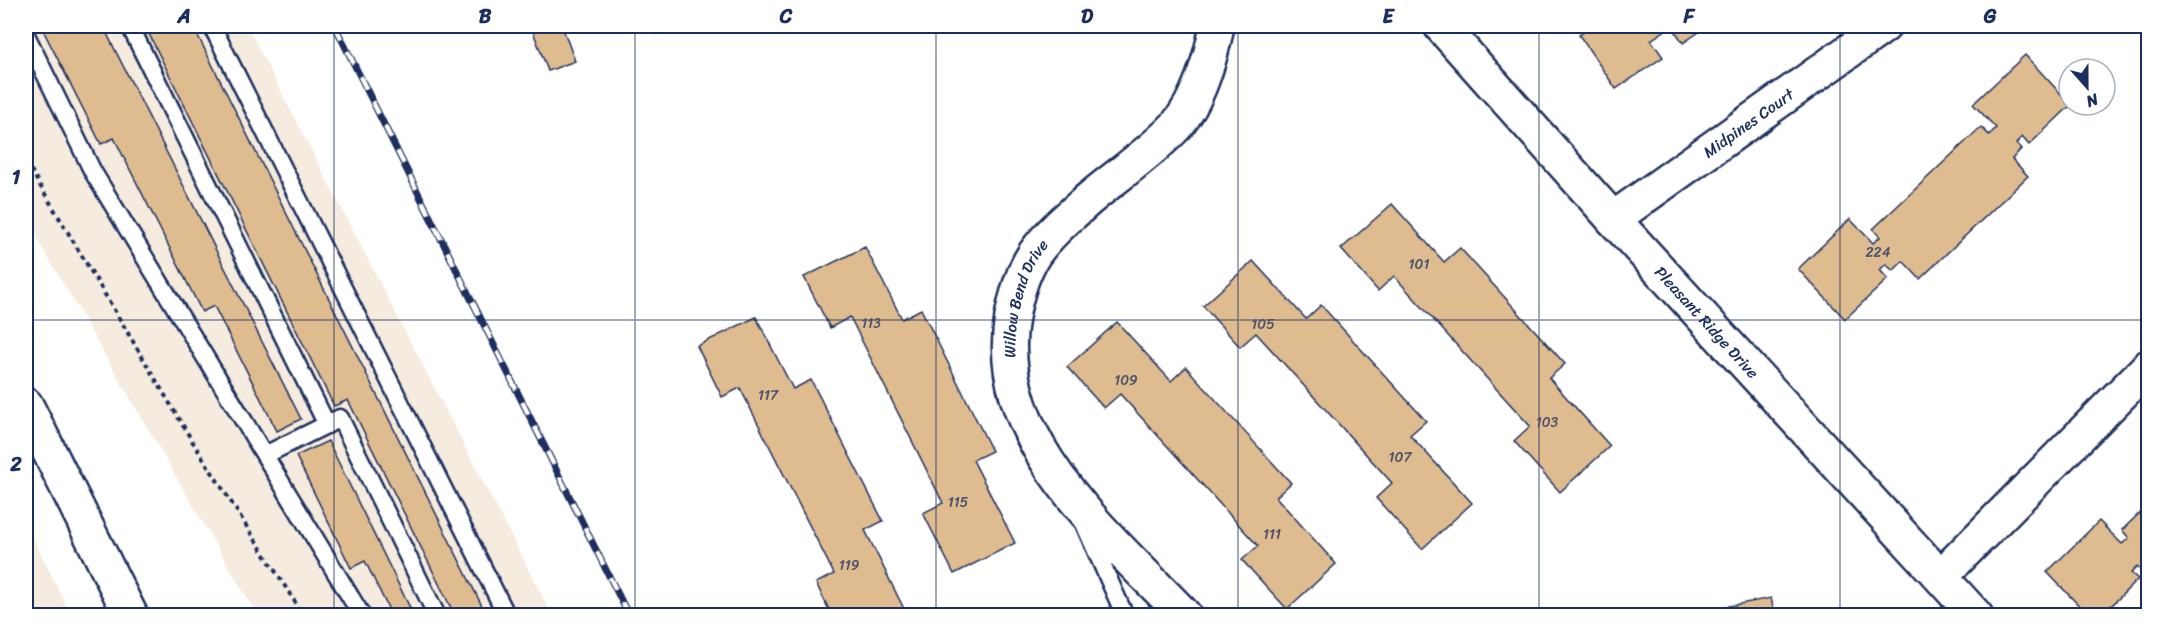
<svg xmlns="http://www.w3.org/2000/svg" width="2174" height="641" viewBox="0 0 2174 641" font-family="Sriracha,sans-serif">
<style>
.built{fill:#f5ebde}
.building{fill:#dfbb90;stroke:#1b2f5e;stroke-width:1.5}
.lines{fill:none;stroke-linecap:round;stroke-linejoin:round}
.service-casing{stroke:#1b2f5e;stroke-width:21}
.minor-casing{stroke:#1b2f5e;stroke-width:38}
.secondary-casing{stroke:#1b2f5e;stroke-width:38}
.path{stroke:#1b2f5e;stroke-width:4;stroke-dasharray:4.5 4.5;stroke-linecap:butt}
.service{stroke:#fff;stroke-width:16}
.minor{stroke:#fff;stroke-width:33}
.secondary{stroke:#fff;stroke-width:33}
.rail-casing{stroke:#1b2f5e;stroke-width:7}
.rail{stroke:#fff;stroke-width:4.5;stroke-dasharray:14;stroke-linecap:butt}
.grid{fill:none;stroke:#1b2f5e;stroke-width:1.5;stroke-opacity:0.55}
.labels{text-anchor:middle;stroke-width:4.5;stroke-linejoin:round;paint-order:stroke}
.number-label{font-size:14px;fill:#4c526a}
.street-label{font-size:16px;fill:#1b2f5e;stroke:#fff}
.neatline{fill:none;stroke:#1b2f5e;stroke-width:2}
.grid-label{font-size:20px;text-anchor:middle;font-weight:bold;fill:#1b2f5e}
</style>
<rect width="100%" height="100%" fill="#fff"/>
<filter id="ink" filterUnits="userSpaceOnUse"><feTurbulence type="fractalNoise" baseFrequency=".0167" numOctaves="2"/><feDisplacementMap in="SourceGraphic" scale="12" xChannelSelector="R" yChannelSelector="G"/><feConvolveMatrix kernelMatrix="1 2 1 2 8 2 1 2 1" color-interpolation-filters="sRGB"/></filter>
<g filter="url(#ink)">
<!-- built -->
<g class="built">
<path d="M 26,26 L 247,26 L 552,615 L 257,615 L 26,220 Z"/>
<path d="M 26,523 L 71,615 L 26,615 Z"/>
</g>
<!-- building -->
<g class="building">
<path d="M 41,26 L 103,26 L 301,419 L 277,431 L 214,306 L 202,312 L 114,138 L 101,144 Z"/>
<path d="M 145,26 L 193,26 L 487,616 L 455,616 L 348,400 L 334,406 Z"/>
<path d="M 531,26 L 562,26 L 575,61 L 548,71 Z"/>
<path d="M 654,26 L 680,26 L 657,34 Z"/>
<path d="M 1593,26 L 1708,26 L 1683,43 L 1672,26 L 1651,40 L 1663,57 L 1616,89 L 1579,35 Z"/>
<path d="M 2025,55 L 2071,105 L 2029,145 L 2022,137 L 2016,144 L 2021,149 L 2012,159 L 2028,176 L 1920,279 L 1903,261 L 1893,271 L 1886,264 L 1880,270 L 1888,279 L 1845,319 L 1798,269 L 1850,219 L 1873,243 L 1880,237 L 1873,229 L 1981,127 L 1989,135 L 1996,128 L 1973,104 Z"/>
<path d="M 1392,204 L 1444,262 L 1460,248 L 1565,364 L 1549,378 L 1610,446 L 1560,492 L 1514,441 L 1530,426 L 1394,276 L 1378,291 L 1341,249 Z"/>
<path d="M 865,247 L 902,319 L 921,309 L 992,451 L 973,460 L 1015,543 L 954,574 L 923,513 L 943,503 L 850,317 L 830,328 L 804,277 Z"/>
<path d="M 1253,261 L 1306,319 L 1321,305 L 1426,421 L 1410,435 L 1472,503 L 1422,549 L 1376,498 L 1392,483 L 1256,333 L 1240,347 L 1203,306 Z"/>
<path d="M 756,317 L 793,389 L 811,380 L 883,521 L 865,530 L 906,613 L 901,616 L 832,616 L 816,583 L 834,574 L 740,388 L 722,397 L 697,346 Z"/>
<path d="M 1117,322 L 1171,381 L 1186,367 L 1291,483 L 1276,497 L 1336,564 L 1287,609 L 1242,560 L 1258,546 L 1120,394 L 1104,408 L 1067,367 Z"/>
<path d="M 328,441 L 414,616 L 392,616 L 365,561 L 351,568 L 296,456 Z"/>
<path d="M 2148,505 L 2148,566 L 2142,572 L 2137,567 L 2131,573 L 2138,579 L 2101,616 L 2089,616 L 2047,572 L 2099,521 L 2122,544 L 2129,538 L 2122,530 Z"/>
<path d="M 1771,598 L 1775,616 L 1703,616 L 1702,611 Z"/>
</g>
<g class="lines">
<!-- service casing -->
<g class="service-casing">
<g id="service">
<path d="M 130,26 L 327,425"/>
<path d="M 212,26 L 507,616"/>
<path d="M 26,35 L 93,172 L 362,616"/>
<path d="M 265,455 L 340,418 L 437,616"/>
<path d="M 1085,526 L 1125,616"/>
</g>
</g>
<!-- minor casing -->
<g class="minor-casing">
<g id="minor">
<path id="s1" d="M 1441,26 L 1613,219 L 1976,616"/>
<path id="s2" d="M 1613,219 L 1884,26"/>
<path d="M 1941,576 L 2148,367"/>
<path id="s3" d="M 1185,616 C 1109,536 990,439 1012,317 C 1016,296 1022,272 1035,253 C 1050,232 1070,216 1089,199 C 1116,176 1153,151 1176,126 C 1198,102 1211,57 1217,26"/>
</g>
</g>
<!-- secondary casing -->
<g class="secondary-casing">
<path id="secondary" d="M 26,405 L 131,616"/>
</g>
<!-- path -->
<path class="path" d="M 26,162 L 194,444 L 304,616"/>
<!-- service -->
<use href="#service" class="service"/>
<!-- minor -->
<use href="#minor" class="minor"/>
<!-- secondary -->
<use href="#secondary" class="secondary"/>
<!-- rail casing -->
<g class="rail-casing">
<path id="rail" d="M 335,26 L 629,616"/>
</g>
<!-- rail -->
<use href="#rail" class="rail"/>
</g>
</g>
<!-- grid -->
<path class="grid" d="M 334,26 L 334,616M 635,26 L 635,616M 936,26 L 936,616M 1238,26 L 1238,616M 1539,26 L 1539,616M 1840,26 L 1840,616M 26,320 L 2148,320"/>
<g class="labels">
<!-- number labels -->
<g class="number-label">
<text x="1878" y="257">224</text>
<text x="1419" y="269">101</text>
<text x="871" y="328">113</text>
<text x="1263" y="329">105</text>
<text x="1126" y="385">109</text>
<text x="768" y="400">117</text>
<text x="1547" y="427">103</text>
<text x="1400" y="462">107</text>
<text x="958" y="507">115</text>
<text x="1272" y="539">111</text>
<text x="849" y="570">119</text>
</g>
<!-- street labels -->
<g class="street-label">
<text dy="6" stroke="none"><textPath href="#s2" startOffset="166">Midpines Court</textPath></text>
<text dy="6" stroke="none"><textPath href="#s3" startOffset="381">Willow Bend Drive</textPath></text>
<text dy="6" stroke="none"><textPath href="#s1" startOffset="398">Pleasant Ridge Drive</textPath></text>
</g>
</g>
<!-- margin -->
<rect width="2174" height="641" fill="none" stroke="#fff" stroke-width="66"/>
<!-- north arrow -->
<g transform="translate(2087 87) rotate(159)"><circle r="28" fill="#ffffff" stroke="#a4acbf" stroke-width="1.5"/>
<path d="M0-4.5L10 22L0 15L-10 22Z" fill="#1b2f5e"/>
<text y="-9" font-size="16" font-weight="bold" text-anchor="middle" fill="#1b2f5e">N</text>
</g>
<rect x="33" y="33" width="2108" height="575" class="neatline"/>
<g class="grid-label">
<text x="184" y="23">A</text>
<text x="485" y="23">B</text>
<text x="786" y="23">C</text>
<text x="1087" y="23">D</text>
<text x="1388" y="23">E</text>
<text x="1689" y="23">F</text>
<text x="1990" y="23">G</text>
<text x="16" y="184">1</text>
<text x="16" y="471">2</text>
</g>
</svg>
